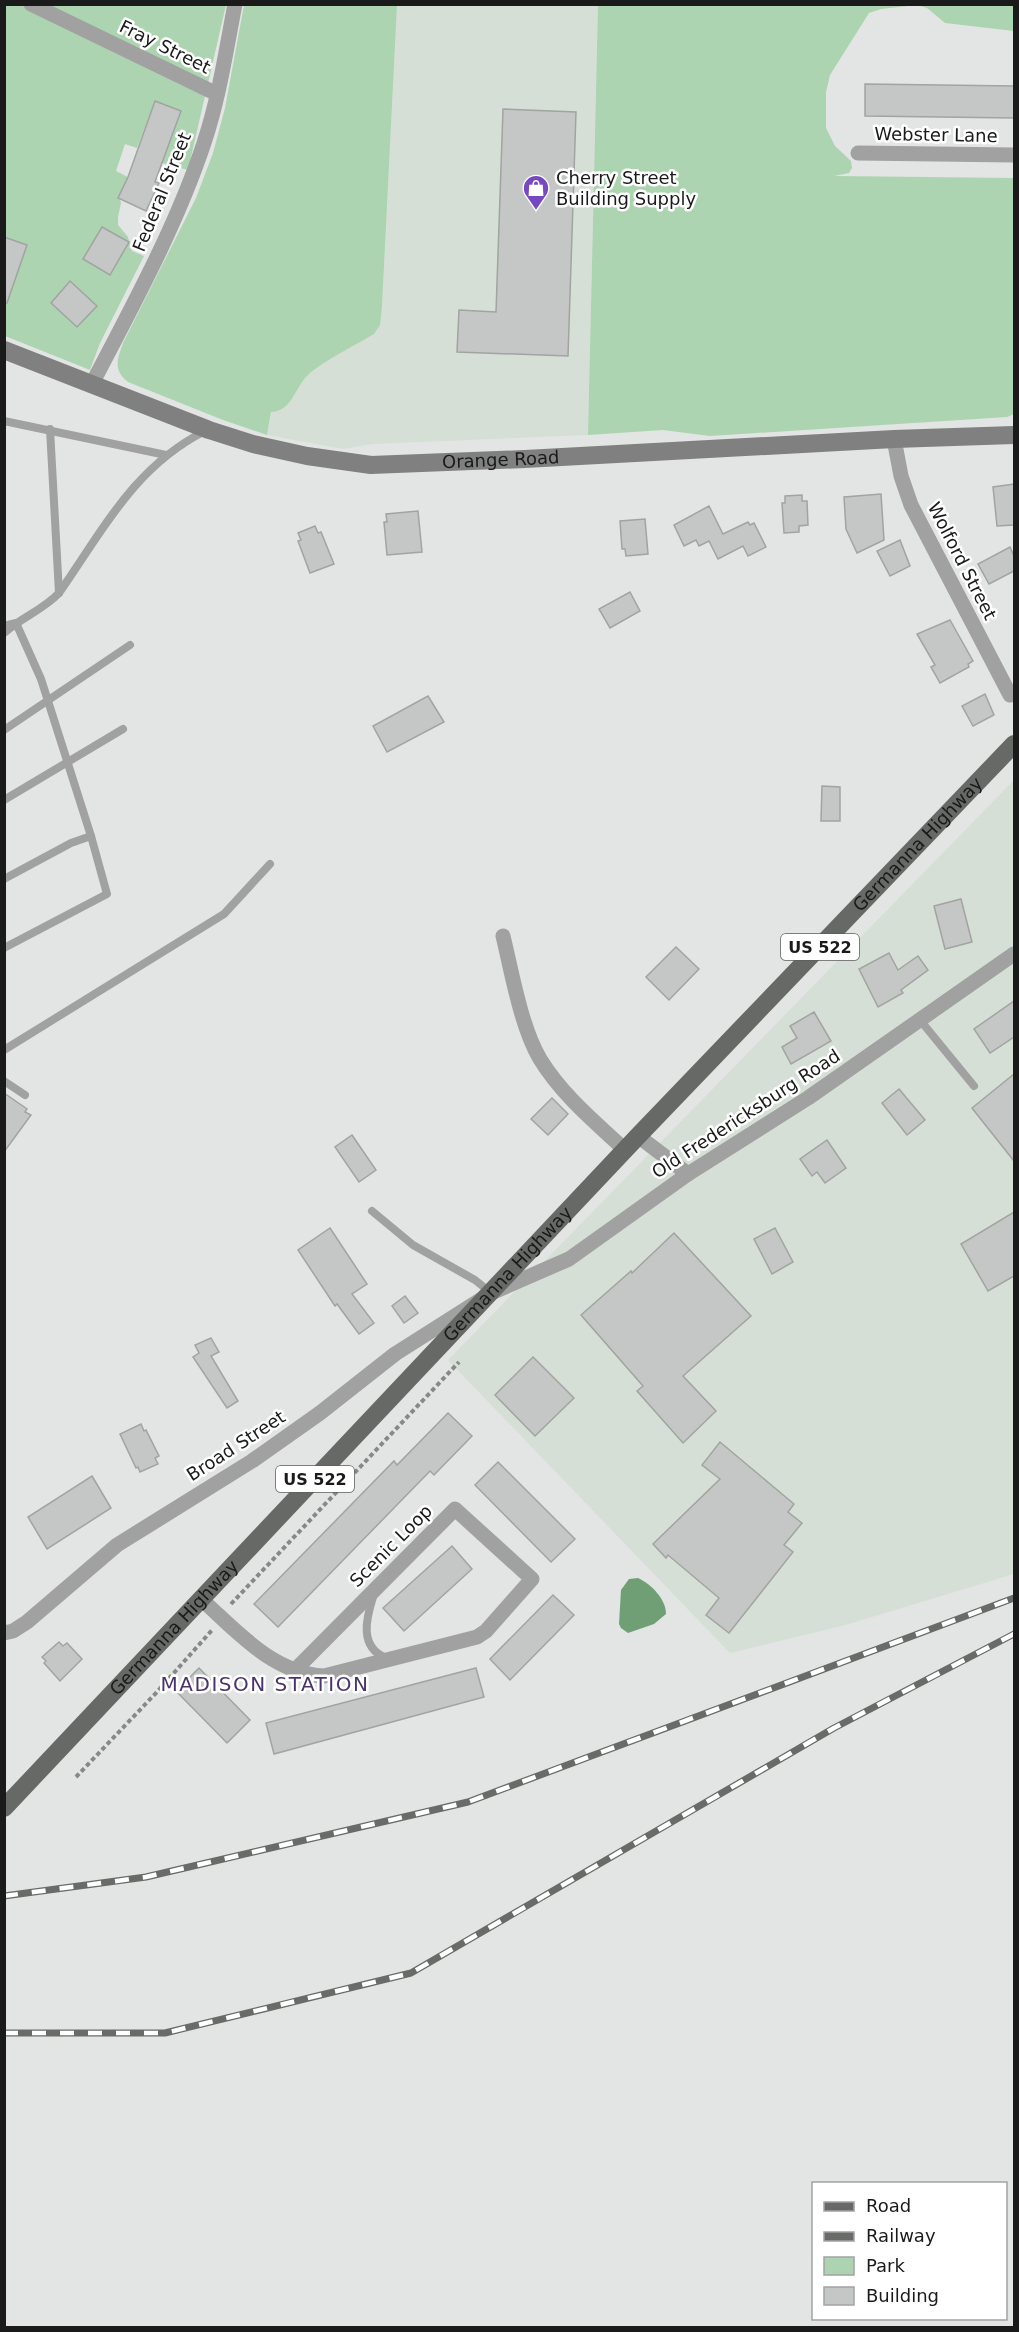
<svg xmlns="http://www.w3.org/2000/svg" width="1019" height="2332" viewBox="0 0 1019 2332" font-family="'DejaVu Sans',sans-serif">
<style>
.built{fill:#d6dfd6}
.green{fill:#acd4b0}
.water{fill:#709f76}
.building{fill:#c4c7c5;stroke:#a1a4a1;stroke-width:1.5}
.lines{fill:none;stroke-linecap:round;stroke-linejoin:round}
.path{stroke:#878988;stroke-width:4;stroke-dasharray:4.5 3;stroke-linecap:butt}
.service{stroke:#a0a1a0;stroke-width:8}
.minor{stroke:#a0a1a0;stroke-width:15}
.secondary{stroke:#7f807f;stroke-width:18}
.primary{stroke:#676967;stroke-width:18}
.rail-casing{stroke:#696b69;stroke-width:7}
.rail{stroke:#fff;stroke-width:4.5;stroke-dasharray:14;stroke-linecap:butt}
.labels{text-anchor:middle;stroke-width:5;stroke-linejoin:round;paint-order:stroke}
.shield{fill:#fff;stroke:#5e5f5e;stroke-width:1.5}
.shield-label{font-size:16px;font-weight:bold;fill:#191a19}
.street-label{font-size:18px;fill:#191a19;stroke:#fff}
.poi-label{font-size:18px;fill:#191a19;stroke:#fff;text-anchor:start}
.neighbourhood-label{font-size:20px;letter-spacing:1.5px;fill:#493470;stroke:#fff}
</style>
<rect width="100%" height="100%" fill="#e2e5e3"/>
<!-- built -->
<g class="built">
<path d="M 397,5 L 598,5 L 588,435 L 373,444 L 343,449 L 267,435 L 283,356 L 382,313 Z"/>
<path d="M 1014,780 L 1014,1574 L 842,1626 L 730,1653 L 448,1360 Z"/>
</g>
<!-- green -->
<g class="green">
<path d="M 4,5 L 226,5 L 188,170 L 162,163 L 181,111 L 155,101 L 137,148 L 125,144 L 116,171 L 128,177 L 119,196 L 121,203 L 118,217 L 118,225 L 128,237 L 132,251 L 144,256 L 100,343 L 90,370 L 5,336 Z"/>
<path d="M 244,5 L 397,5 L 382,307 L 380,325 L 374,334 C 356,345 323,361 309,374 C 295,386 292,412 271,412 L 267,435 L 223,420 L 128,382 C 113,370 117,360 123,343 L 196,198 L 213,153 L 225,108 Z"/>
<path d="M 598,5 L 1014,5 L 1014,31 L 945,23 L 927,8 L 917,5 L 881,9 L 869,13 L 830,75 L 826,92 L 826,128 L 835,146 L 851,161 L 852,168 L 849,173 L 834,176 L 1014,178 L 1014,414 L 1007,417 L 710,436 L 663,430 L 588,435 Z"/>
</g>
<!-- water -->
<path class="water" d="M 638,1578 C 651,1584 666,1599 666,1614 L 654,1624 L 628,1633 L 621,1628 L 619,1624 L 621,1590 L 629,1579 Z"/>
<!-- building -->
<g class="building">
<path d="M 865,84 L 1014,86 L 1014,118 L 865,116 Z"/>
<path d="M 155,101 L 181,111 L 155,182 L 159,183 L 146,211 L 118,198 L 128,177 Z"/>
<path d="M 503,109 L 576,112 L 568,356 L 457,352 L 459,310 L 496,312 Z"/>
<path d="M 102,227 L 129,242 L 110,275 L 83,259 Z"/>
<path d="M 4,237 L 27,245 L 7,303 L 4,303 Z"/>
<path d="M 70,281 L 97,306 L 77,327 L 51,303 Z"/>
<path d="M 1014,484 L 1014,525 L 997,526 L 993,487 Z"/>
<path d="M 881,494 L 884,540 L 857,553 L 846,529 L 844,497 Z"/>
<path d="M 802,495 L 802,501 L 807,501 L 808,525 L 799,526 L 799,532 L 784,533 L 782,503 L 785,503 L 785,496 Z"/>
<path d="M 709,506 L 723,534 L 748,522 L 750,525 L 754,523 L 766,547 L 748,556 L 743,546 L 718,559 L 709,541 L 699,546 L 696,540 L 684,546 L 674,525 Z"/>
<path d="M 418,511 L 422,552 L 387,555 L 384,522 L 387,522 L 386,514 Z"/>
<path d="M 645,519 L 648,554 L 626,556 L 625,549 L 622,549 L 620,521 Z"/>
<path d="M 315,526 L 318,533 L 321,532 L 334,564 L 310,573 L 298,541 L 301,540 L 298,533 Z"/>
<path d="M 900,540 L 910,566 L 890,576 L 877,551 Z"/>
<path d="M 1010,547 L 1014,556 L 1014,571 L 989,584 L 978,564 Z"/>
<path d="M 630,592 L 640,611 L 610,628 L 599,609 Z"/>
<path d="M 950,620 L 973,661 L 968,664 L 969,667 L 940,683 L 931,667 L 935,665 L 917,634 Z"/>
<path d="M 985,694 L 994,715 L 973,726 L 962,706 Z"/>
<path d="M 428,696 L 444,722 L 387,752 L 373,726 Z"/>
<path d="M 822,786 L 840,787 L 840,821 L 821,821 Z"/>
<path d="M 961,899 L 972,942 L 945,949 L 934,906 Z"/>
<path d="M 676,947 L 699,969 L 669,1000 L 646,977 Z"/>
<path d="M 889,953 L 898,970 L 918,956 L 928,970 L 901,990 L 903,993 L 878,1007 L 859,969 Z"/>
<path d="M 1014,1001 L 1014,1037 L 990,1053 L 974,1029 Z"/>
<path d="M 814,1012 L 831,1041 L 791,1064 L 782,1047 L 797,1038 L 790,1026 Z"/>
<path d="M 1014,1074 L 1014,1161 L 972,1108 Z"/>
<path d="M 899,1089 L 925,1120 L 907,1135 L 882,1103 Z"/>
<path d="M 4,1093 L 27,1109 L 25,1112 L 31,1115 L 4,1152 Z"/>
<path d="M 552,1098 L 568,1114 L 548,1135 L 531,1119 Z"/>
<path d="M 352,1135 L 376,1170 L 359,1182 L 335,1147 Z"/>
<path d="M 827,1140 L 846,1168 L 825,1183 L 817,1172 L 812,1176 L 800,1159 Z"/>
<path d="M 1014,1212 L 1014,1276 L 988,1291 L 961,1244 Z"/>
<path d="M 330,1228 L 367,1284 L 352,1294 L 374,1323 L 359,1334 L 337,1304 L 335,1306 L 298,1250 Z"/>
<path d="M 775,1228 L 793,1262 L 772,1274 L 754,1239 Z"/>
<path d="M 674,1233 L 751,1316 L 683,1376 L 716,1411 L 683,1443 L 637,1391 L 643,1386 L 581,1315 L 631,1271 L 632,1273 Z"/>
<path d="M 405,1296 L 418,1313 L 404,1323 L 392,1306 Z"/>
<path d="M 211,1338 L 219,1352 L 211,1356 L 238,1401 L 227,1408 L 193,1357 L 199,1353 L 195,1345 Z"/>
<path d="M 533,1357 L 574,1398 L 535,1436 L 495,1395 Z"/>
<path d="M 448,1413 L 472,1436 L 434,1475 L 430,1471 L 278,1627 L 254,1604 L 394,1461 L 397,1465 Z"/>
<path d="M 141,1424 L 144,1431 L 146,1430 L 159,1456 L 155,1458 L 158,1464 L 140,1472 L 138,1467 L 136,1468 L 120,1434 Z"/>
<path d="M 720,1442 L 794,1504 L 788,1512 L 802,1523 L 784,1545 L 793,1552 L 729,1633 L 706,1615 L 719,1598 L 668,1555 L 666,1558 L 653,1544 L 720,1479 L 702,1465 Z"/>
<path d="M 498,1462 L 575,1539 L 551,1562 L 475,1485 Z"/>
<path d="M 92,1476 L 111,1508 L 47,1549 L 28,1517 Z"/>
<path d="M 452,1546 L 472,1569 L 404,1631 L 383,1608 Z"/>
<path d="M 553,1595 L 574,1615 L 510,1680 L 490,1659 Z"/>
<path d="M 59,1642 L 63,1646 L 67,1643 L 82,1659 L 60,1681 L 44,1663 L 46,1661 L 42,1657 Z"/>
<path d="M 199,1668 L 250,1720 L 227,1743 L 176,1691 Z"/>
<path d="M 476,1668 L 484,1697 L 274,1754 L 266,1723 Z"/>
</g>
<g class="lines">
<!-- path -->
<g class="path">
<path d="M 231,1604 L 459,1362"/>
<path d="M 76,1777 L 156,1693 L 213,1629"/>
</g>
<!-- service -->
<g class="service">
<path d="M 4,421 L 166,455"/>
<path d="M 50,429 L 59,593"/>
<path d="M 4,626 L 16,623 L 41,679 L 91,836 L 107,894 L 4,948"/>
<path d="M 4,633 C 22,617 43,610 59,593 C 103,530 134,467 205,431"/>
<path d="M 4,730 L 130,645"/>
<path d="M 4,800 L 123,729"/>
<path d="M 4,879 L 71,843 L 91,836"/>
<path d="M 920,1020 L 974,1086"/>
<path d="M 4,1050 L 224,914 L 270,864"/>
<path d="M 4,1081 L 25,1095"/>
<path d="M 372,1211 L 413,1245 L 475,1280 L 490,1292"/>
<path d="M 373,1597 C 366,1619 359,1647 386,1658"/>
</g>
<!-- minor -->
<g class="minor">
<path d="M 31,4 L 217,94"/>
<path d="M 858,153 L 1014,155"/>
<path d="M 92,384 C 133,305 176,227 204,143 C 219,98 226,51 235,4"/>
<path d="M 894,439 L 901,476 L 911,505 L 1010,695"/>
<path d="M 503,936 C 512,973 521,1027 540,1059 C 562,1095 595,1122 625,1150"/>
<path d="M 638,1136 L 688,1174"/>
<path d="M 201,1599 C 237,1631 272,1673 324,1676 L 477,1637 L 486,1631 L 532,1579 L 455,1509 L 295,1670"/>
<path d="M 4,1633 L 13,1631 L 27,1622 L 117,1545 L 252,1461 L 320,1413 L 395,1354 L 491,1293 L 569,1259 L 688,1174 L 808,1098 L 1014,954"/>
</g>
<!-- secondary -->
<path class="secondary" id="s1" d="M 4,350 L 209,430 L 253,444 L 307,456 L 371,465 L 525,459 L 894,439 L 1014,435"/>
<!-- primary -->
<path class="primary" id="s2" d="M 4,1808 L 638,1136 L 1014,744"/>
<!-- rail casing -->
<g class="rail-casing">
<g id="rail">
<path d="M 4,1896 L 146,1877 L 468,1802 L 1014,1598"/>
<path d="M 4,2033 L 165,2033 L 411,1973 L 834,1728 L 1014,1634"/>
</g>
</g>
<!-- rail -->
<use href="#rail" class="rail"/>
</g>
<!-- icons -->
<defs>
<g id="shop-pin" transform="scale(1.35)"><path d="M0 17L-7.5 6A9.5 9.5 0 1 1 7.5 6Z" fill="#7749c1" stroke="#fff"/><path d="M-5-2.5h2.3a2.7 3.5 0 0 1 5.4 0H5L5.5 6h-11ZM-1.5-2.5h3a1.5 2.3 0 0 0-3 0Z" fill="#fff"/></g>
</defs>
<g fill-rule="evenodd">
<use href="#shop-pin" x="536" y="188"/>
</g>
<g class="labels">
<!-- shield labels -->
<g class="shield">
<rect x="781" y="934" width="78" height="26" rx="4.5"/>
<rect x="276" y="1466" width="78" height="26" rx="4.5"/>
</g>
<g class="shield-label">
<text x="820" y="953">US 522</text>
<text x="315" y="1485">US 522</text>
</g>
<!-- street labels -->
<g class="street-label">
<text transform="translate(165 47) rotate(26)" y="6">Fray Street</text>
<text transform="translate(936 135) rotate(1)" y="6">Webster Lane</text>
<text transform="translate(162 192) rotate(-68)" y="6">Federal Street</text>
<text dy="6" stroke="none"><textPath href="#s1" startOffset="516">Orange Road</textPath></text>
<text transform="translate(962 561) rotate(63)" y="6">Wolford Street</text>
<text dy="6" stroke="none"><textPath href="#s2" startOffset="1328">Germanna Highway</textPath></text>
<text transform="translate(746 1114) rotate(-33)" y="6">Old Fredericksburg Road</text>
<text dy="6" stroke="none"><textPath href="#s2" startOffset="734">Germanna Highway</textPath></text>
<text transform="translate(236 1446) rotate(-33)" y="6">Broad Street</text>
<text transform="translate(391 1546) rotate(-45)" y="6">Scenic Loop</text>
<text dy="6" stroke="none"><textPath href="#s2" startOffset="248">Germanna Highway</textPath></text>
</g>
<!-- poi labels -->
<g class="poi-label">
<text x="556" y="184">Cherry Street<tspan x="556" dy="21">Building Supply</tspan></text>
</g>
<!-- neighbourhood labels -->
<g class="neighbourhood-label">
<text x="265" y="1691">MADISON STATION</text>
</g>
</g>
<!-- border -->
<rect width="1019" height="2332" fill="none" stroke="#191a19" stroke-width="12"/>
<!-- legend -->
<rect x="812" y="2182" width="195" height="138" fill="#ffffff" stroke="#a3a3a3" stroke-width="1.5"/>
<rect x="824" y="2202" width="30" height="9" fill="#676967" stroke="#a3a3a3" stroke-width="1.5"/>
<text x="866" y="2212" font-size="18" fill="#191a19">Road</text>
<rect x="824" y="2232" width="30" height="9" fill="#696b69" stroke="#a3a3a3" stroke-width="1.5"/>
<text x="866" y="2242" font-size="18" fill="#191a19">Railway</text>
<rect x="824" y="2257" width="30" height="18" fill="#acd4b0" stroke="#a3a3a3" stroke-width="1.5"/>
<text x="866" y="2272" font-size="18" fill="#191a19">Park</text>
<rect x="824" y="2287" width="30" height="18" fill="#c4c7c5" stroke="#a3a3a3" stroke-width="1.5"/>
<text x="866" y="2302" font-size="18" fill="#191a19">Building</text>
</svg>
